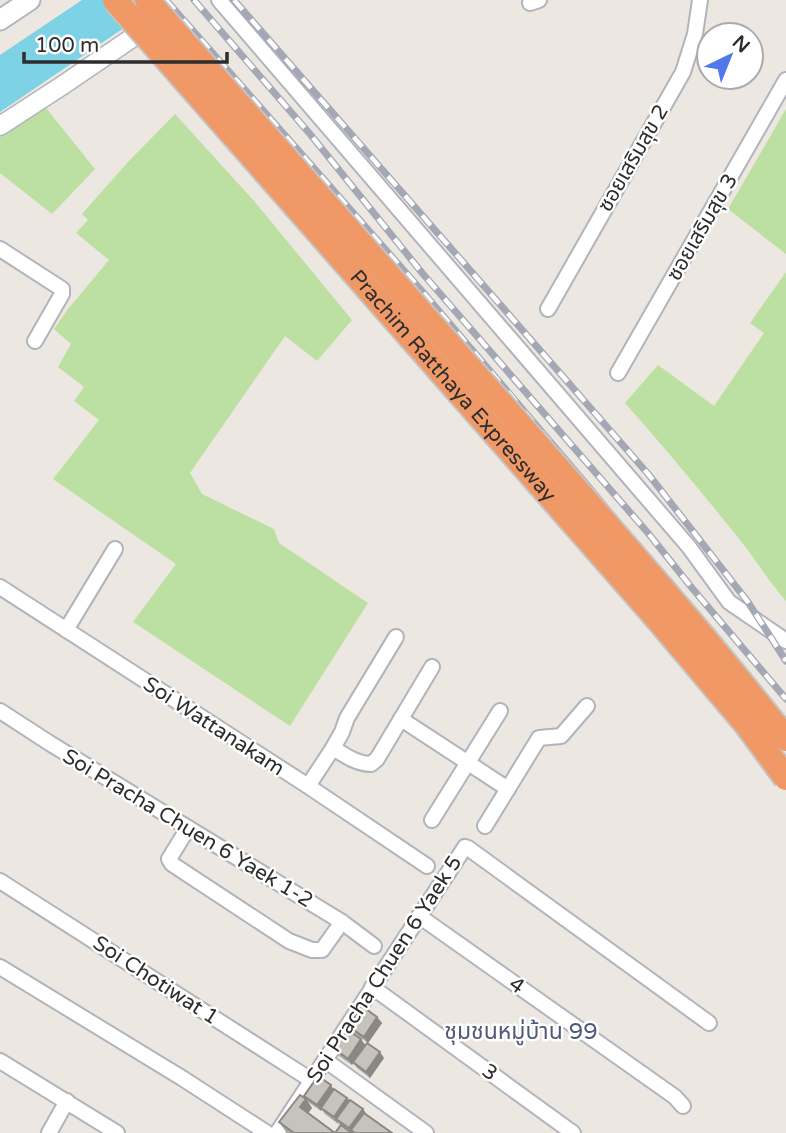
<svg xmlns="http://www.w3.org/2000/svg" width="786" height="1133" viewBox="0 0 786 1133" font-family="'Varela Round','Noto Sans Thai',sans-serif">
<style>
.green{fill:#bcdfa2}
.water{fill:#7dd2e5}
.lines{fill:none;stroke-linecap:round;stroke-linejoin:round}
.minor-casing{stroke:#b1b4bc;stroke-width:18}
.tertiary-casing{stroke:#b1b4bc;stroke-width:21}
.secondary-casing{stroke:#b1b4bc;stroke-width:23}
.minor{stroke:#fff;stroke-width:14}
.tertiary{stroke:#fff;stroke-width:18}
.secondary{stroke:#fff;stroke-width:19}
.rail-casing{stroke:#a4a8b5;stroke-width:7}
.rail{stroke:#fff;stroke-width:4.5;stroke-dasharray:13;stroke-linecap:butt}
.motorway-bridge-casing{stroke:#c4c4c4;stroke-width:28;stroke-linecap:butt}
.motorway-bridge{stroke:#f19867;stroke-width:24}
.wall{fill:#aaa7a2}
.shaded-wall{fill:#8b8884}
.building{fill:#c6c2bc;stroke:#8b8884;stroke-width:2}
.labels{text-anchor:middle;stroke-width:5;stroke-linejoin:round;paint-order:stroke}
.street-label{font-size:21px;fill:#2d2d2d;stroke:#fff}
.neighbourhood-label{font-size:23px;fill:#505b7a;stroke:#fff}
</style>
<rect width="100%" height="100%" fill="#ede7e1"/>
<!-- green -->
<g class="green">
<path d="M 46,108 L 95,169 L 52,214 L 0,173 L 0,135 Z"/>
<path d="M 786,109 L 786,254 L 728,209 Z"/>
<path d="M 175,114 L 255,202 L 352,320 L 317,361 L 285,336 L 190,473 L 202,494 L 274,529 L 279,543 L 368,603 L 290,726 L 133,622 L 176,564 L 53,479 L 99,420 L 74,401 L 84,387 L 58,367 L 71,344 L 54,329 L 68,309 L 109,260 L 76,233 L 88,220 L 82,214 L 128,162 Z"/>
<path d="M 786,272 L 786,601 C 769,582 756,560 740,540 C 703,494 665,448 625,403 L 658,365 L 714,406 L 764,333 L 750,323 Z"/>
</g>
<!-- water -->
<path class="water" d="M 82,0 L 165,0 L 0,112 L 0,55 Z"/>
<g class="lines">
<!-- minor casing -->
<g class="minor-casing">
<g id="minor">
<path d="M 219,0 L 689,547 L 729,602 L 786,641"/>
<path d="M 530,3 L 539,0"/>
<path d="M 0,249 L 62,289 L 62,294 L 35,341"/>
<path d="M 548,309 L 683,72 L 695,34 L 700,0"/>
<path d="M 618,373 L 786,80"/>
<path d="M 0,587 L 308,786 L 427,866"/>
<path d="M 66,630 L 115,549"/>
<path d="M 0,711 L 51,744 L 342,922 L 374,946"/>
<path d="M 401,719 L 508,789"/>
<path d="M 333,748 L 342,732 L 347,718 L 396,637"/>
<path d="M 308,786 L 333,748 C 344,755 357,764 371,764 L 377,759 L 432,667"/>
<path d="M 432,820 L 500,711"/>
<path d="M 485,826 L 539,738 L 561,736 L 587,706"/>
<path d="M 188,828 L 169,859 L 172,864 L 289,941 L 312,950 L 322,950 L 342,922"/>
<path d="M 0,881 L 311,1080"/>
<path d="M 419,916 L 675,1097 L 683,1106"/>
<path d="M 0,967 L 182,1078 L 267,1133"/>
<path d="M 372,987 L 573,1133"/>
<path d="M 325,1060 L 426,1133"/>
<path d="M 0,1061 L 117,1133"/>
<path d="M 49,1133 L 67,1101"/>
<path d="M 277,1133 L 465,847 L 468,848 L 709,1023"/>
</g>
</g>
<!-- tertiary casing -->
<g class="tertiary-casing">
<path id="tertiary" d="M 0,126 L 63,85 L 151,25"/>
</g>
<!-- secondary casing -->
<g class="secondary-casing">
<path id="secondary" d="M 0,20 L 30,0"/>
</g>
<!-- minor -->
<use href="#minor" class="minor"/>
<!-- tertiary -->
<use href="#tertiary" class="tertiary"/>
<!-- secondary -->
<use href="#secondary" class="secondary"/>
<!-- rail casing -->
<g class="rail-casing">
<g id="rail">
<path d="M 166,0 L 422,291 L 588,486 L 661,575 L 729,668 L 786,737"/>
<path d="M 194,0 L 310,134 L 423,274 L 648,533 L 692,588 L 786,699"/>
<path d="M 234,0 L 649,475 L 748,602 L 786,661"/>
</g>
</g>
<!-- rail -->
<use href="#rail" class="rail"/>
<!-- motorway-bridge casing -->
<g class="motorway-bridge-casing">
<g id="motorway-bridge">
<path id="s1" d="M 115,0 L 656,617 L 747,725 L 786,778"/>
<path d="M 147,0 C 282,155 419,309 554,464 C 633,555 712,644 786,739"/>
</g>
</g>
<!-- motorway-bridge -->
<use href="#motorway-bridge" class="motorway-bridge"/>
</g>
<!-- wall -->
<g class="wall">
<path d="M 377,1017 L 382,1023 L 368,1043 L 353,1032 L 348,1026 Z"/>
<path d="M 365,1045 L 384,1058 L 370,1078 L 357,1068 L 353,1063 L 352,1065 L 339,1056 L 335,1049 Z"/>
<path d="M 334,1090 L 363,1109 L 367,1115 L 392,1133 L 335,1133 L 340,1126 L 339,1123 L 338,1124 L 325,1114 L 322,1110 L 321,1111 L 308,1102 L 304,1096 Z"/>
<path d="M 306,1099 L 312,1108 L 308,1113 L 335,1133 L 288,1133 L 286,1132 L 279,1122 Z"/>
</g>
<!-- shaded-wall -->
<g class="shaded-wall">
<path d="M 377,1017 L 382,1023 L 368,1043 L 364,1037 Z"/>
<path d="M 361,1039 L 366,1046 L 352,1065 L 348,1059 Z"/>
<path d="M 380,1052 L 384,1058 L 370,1078 L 366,1072 Z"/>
<path d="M 331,1085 L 335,1092 L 321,1108 L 321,1111 L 317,1105 Z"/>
<path d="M 347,1098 L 352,1104 L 336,1119 L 338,1124 L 334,1117 Z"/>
<path d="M 306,1099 L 312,1108 L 306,1116 L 300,1107 Z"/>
<path d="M 363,1109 L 367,1115 L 351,1130 L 352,1133 L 349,1128 Z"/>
</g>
<!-- building -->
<g class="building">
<path d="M 362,1006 L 377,1017 L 364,1037 L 348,1026 Z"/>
<path d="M 348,1030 L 361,1039 L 348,1059 L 335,1049 Z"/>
<path d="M 367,1043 L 380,1052 L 366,1072 L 353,1062 Z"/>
<path d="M 318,1076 L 331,1085 L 317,1105 L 304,1096 Z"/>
<path d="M 334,1089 L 347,1098 L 334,1117 L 321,1108 Z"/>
<path d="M 300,1095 L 306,1099 L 300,1107 L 335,1133 L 294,1133 L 279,1122 Z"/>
<path d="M 350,1100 L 363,1109 L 349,1128 L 336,1119 Z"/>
<path d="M 364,1113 L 392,1133 L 355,1133 L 351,1130 Z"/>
<path d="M 341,1125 L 352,1133 L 335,1133 Z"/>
</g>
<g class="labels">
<!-- street labels -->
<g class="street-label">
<text transform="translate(633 158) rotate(-60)" y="7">ซอยเสริมสุข 2</text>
<text transform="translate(702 227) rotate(-60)" y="7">ซอยเสริมสุข 3</text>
<text dy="7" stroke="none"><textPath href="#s1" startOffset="513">Prachim Ratthaya Expressway</textPath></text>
<text transform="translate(214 726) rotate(33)" y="7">Soi Wattanakam</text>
<text transform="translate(188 828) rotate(31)" y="7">Soi Pracha Chuen 6 Yaek 1-2</text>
<text transform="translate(384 969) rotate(-57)" y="7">Soi Pracha Chuen 6 Yaek 5</text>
<text transform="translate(156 980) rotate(33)" y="7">Soi Chotiwat 1</text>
<text transform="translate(517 985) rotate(35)" y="7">4</text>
<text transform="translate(490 1072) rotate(36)" y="7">3</text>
</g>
<!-- neighbourhood labels -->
<g class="neighbourhood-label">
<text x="521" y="1039">ชุมชนหมู่บ้าน 99</text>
</g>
</g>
<!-- north arrow -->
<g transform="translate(730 56) rotate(43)"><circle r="33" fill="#ffffff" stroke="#ababab" stroke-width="2"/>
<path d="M0-5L12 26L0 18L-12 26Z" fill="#4f79eb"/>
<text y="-10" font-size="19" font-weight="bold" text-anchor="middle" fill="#2d2d2d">N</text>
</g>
<!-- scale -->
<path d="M24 52v10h203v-10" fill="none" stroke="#2d2d2d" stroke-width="3.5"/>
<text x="35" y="52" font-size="21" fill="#2d2d2d" stroke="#ffffff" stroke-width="5" paint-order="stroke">100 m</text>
</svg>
